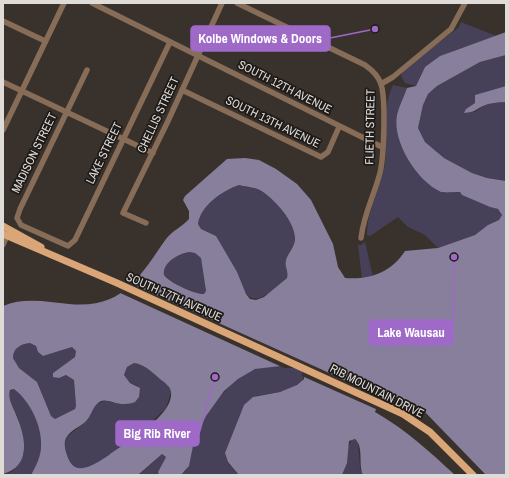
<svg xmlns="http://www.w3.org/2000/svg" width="509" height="478" viewBox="0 0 509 478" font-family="'Archivo Narrow',sans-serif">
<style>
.green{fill:#464058}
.water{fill:#877f9c;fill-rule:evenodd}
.pier{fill:#39322c}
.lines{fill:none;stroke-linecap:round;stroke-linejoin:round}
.minor{stroke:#876d57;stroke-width:5.5}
.major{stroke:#daa577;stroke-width:7}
.labels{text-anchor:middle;stroke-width:3.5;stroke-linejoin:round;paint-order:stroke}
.street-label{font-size:12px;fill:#dfdbd7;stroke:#1e1a18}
.leader{fill:none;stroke:#9e69c7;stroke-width:1.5}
.callout-dot{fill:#9e69c7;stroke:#1e1a18;stroke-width:1.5}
.callout{fill:#9e69c7;stroke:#9e69c7;stroke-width:1.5}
.callout-label{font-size:13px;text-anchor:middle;font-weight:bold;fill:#fff}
</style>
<rect width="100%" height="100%" fill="#39322c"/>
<!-- green -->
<g class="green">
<path d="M 461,22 L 496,36 L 453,51 L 425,67 L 416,86 L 405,83 L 401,76 L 404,70 L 459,27 Z"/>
<path d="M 506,55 L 506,86 L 476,95 L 475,103 L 466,109 L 475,112 C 484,104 494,102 506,102 L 506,181 L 487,178 L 472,173 L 444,158 L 425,142 L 418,128 L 423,105 L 428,94 L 437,86 L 480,62 Z"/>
<path d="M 393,85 L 407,88 L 397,116 L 406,154 L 417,173 L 443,193 L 460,192 L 462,195 L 490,207 L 498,209 L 502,215 L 499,220 L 488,225 L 475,235 L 438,248 L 425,235 L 408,227 L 398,217 L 370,236 L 367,235 C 367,208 381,189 385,164 C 388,138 381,110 393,85 Z"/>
<path d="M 239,185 C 247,187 256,187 263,192 C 276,201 296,223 295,240 C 294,248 288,253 286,260 C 284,266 289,272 287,278 C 275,286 259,308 246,294 L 216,236 L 201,229 L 198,224 C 201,205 222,191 239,185 Z"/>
<path d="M 365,242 L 373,277 L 362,279 L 358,245 L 361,245 Z"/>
<path d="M 189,252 L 195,253 L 201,258 L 206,291 L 204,294 C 196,295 168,282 164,275 C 162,263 178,254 189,252 Z"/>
<path d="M 30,343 L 36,346 L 38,352 L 43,356 L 72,347 L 76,351 L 75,357 L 53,373 L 59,378 L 66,375 L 74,380 L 76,407 L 75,409 L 55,419 L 51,416 L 37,382 L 19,368 L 13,358 C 13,348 21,344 30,343 Z"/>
<path d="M 134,363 L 143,365 L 168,385 L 171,392 L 166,408 L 142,431 L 92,468 L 82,473 L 76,472 L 70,466 L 64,446 L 67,437 L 85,422 L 96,404 L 107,400 L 113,403 L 138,386 L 130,383 L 124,375 L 127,367 Z"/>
<path d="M 289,365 L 300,366 L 305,374 C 300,392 271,393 256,396 L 225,453 L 228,463 L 239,475 L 181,475 C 192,468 190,454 194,442 C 200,417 231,377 256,369 C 266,366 279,366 289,365 Z"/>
<path d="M 14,389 C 30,401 42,426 41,446 C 41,456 36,466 31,475 L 3,475 L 13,471 L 24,453 L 18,418 L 9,399 L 9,392 Z"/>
<path d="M 352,439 L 358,441 L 360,468 L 363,475 L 342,475 L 347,463 L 348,447 Z"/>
<path d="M 162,454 L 166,457 L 158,472 L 159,475 L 139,475 Z"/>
</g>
<!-- water -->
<g class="water">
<path d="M 506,32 L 506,55 L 480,62 L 437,86 L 428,94 L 423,105 L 418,128 L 425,142 L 444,158 L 472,173 L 487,178 L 506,181 L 506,475 L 486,475 L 423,410 C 415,404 406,399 396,397 C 391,396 386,399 380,398 L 375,412 C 405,429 430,452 455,475 L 363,475 C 358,465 364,446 355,439 L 349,441 L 347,463 L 342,475 L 239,475 L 228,462 L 225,453 L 244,405 L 253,397 L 280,392 L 297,385 L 304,379 L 304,370 L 289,365 L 255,369 L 238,379 L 224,391 L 206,416 L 194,441 L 189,466 L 181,475 L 159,475 L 158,472 L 166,457 L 162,454 L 138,475 L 31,475 C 36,466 41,456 41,446 C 42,426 30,401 14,389 L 10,390 C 7,399 14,408 17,417 C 26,439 31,466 3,474 L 3,306 C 24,297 48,302 69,304 C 124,309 139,277 166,239 C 173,230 182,227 189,219 L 189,211 L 183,200 L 185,196 L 227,159 L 245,158 L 259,160 L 276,169 L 297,184 L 311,200 L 333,244 L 338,267 L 345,278 C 369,280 391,273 405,251 L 438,248 L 475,235 L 488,225 L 499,220 L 502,215 L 498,209 L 490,207 L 462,195 L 460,192 C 455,192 446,193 441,192 C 417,181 392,142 397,115 C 399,106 404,97 407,88 L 416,86 L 425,67 L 440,56 ZM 239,185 C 247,187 256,187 263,192 C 276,201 296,223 295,240 C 294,248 288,253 286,260 C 284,266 289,272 287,278 L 264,297 L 256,300 L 250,299 L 246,294 L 237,272 L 216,236 L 201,229 L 198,224 C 201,205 222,191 239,185 ZM 189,252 L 195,253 L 201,258 L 206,291 L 204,294 C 196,295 168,282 164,275 C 162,263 178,254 189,252 ZM 30,343 L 36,346 L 38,352 L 43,356 L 72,347 L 76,351 L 75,357 L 53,373 L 53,377 L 59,378 L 66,375 L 74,380 L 76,406 L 75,409 L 55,419 L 51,416 L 37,382 L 19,368 L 13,358 C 13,348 21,344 30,343 ZM 134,363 C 144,364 152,372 160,379 C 164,382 170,386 171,392 C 174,416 125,443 109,455 C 95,464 76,478 68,458 C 66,452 63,445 66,438 C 71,429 81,427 87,420 C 92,414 93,405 101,401 C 108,398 120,408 135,402 L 139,397 L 140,388 L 130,383 L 124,375 L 127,367 Z"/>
<path d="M 506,86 L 506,102 C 498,102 490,103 483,106 C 474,110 476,112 464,113 L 466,109 L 475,103 L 475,95 Z"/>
</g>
<!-- pier -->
<path class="pier" d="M 130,283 L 325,371 L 389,401 L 381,401 L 378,410 L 302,376 L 302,371 L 299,368 L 284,368 L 118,292 Z"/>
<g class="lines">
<!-- minor -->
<g class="minor">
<path d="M 92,3 L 382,147"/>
<path d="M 237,3 L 365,65 C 372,70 378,75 381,84 C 386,100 384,156 380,173 C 374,196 364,213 361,238"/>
<path d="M 3,21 L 45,41"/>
<path d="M 87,70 L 20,209 L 17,218 L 21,225 L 68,246 L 75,240 L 170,42"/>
<path d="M 3,82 L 153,153"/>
<path d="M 381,84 L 393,77 L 451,29 L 465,3"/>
<path d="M 182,90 L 321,157 L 328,152 L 339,127"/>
<path d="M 3,130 L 64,3"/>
<path d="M 146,223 L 123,213 L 168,121 L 222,3"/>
<path d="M 3,245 L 7,236"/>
</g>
<!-- major -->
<g class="major">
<path d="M 3,226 L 41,247"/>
<path d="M 3,234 L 117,283 L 403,414 L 430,432 L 473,475"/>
</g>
</g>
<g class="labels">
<!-- street labels -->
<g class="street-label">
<text transform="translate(285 87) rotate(27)" y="4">SOUTH 12TH AVENUE</text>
<text transform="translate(158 115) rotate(-65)" y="4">CHELLIS STREET</text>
<text transform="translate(273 122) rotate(26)" y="4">SOUTH 13TH AVENUE</text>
<text transform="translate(370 127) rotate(-89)" y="4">FLIETH STREET</text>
<text transform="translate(34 153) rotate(-64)" y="4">MADISON STREET</text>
<text transform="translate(104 153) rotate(-64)" y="4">LAKE STREET</text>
<text transform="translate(174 297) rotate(24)" y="4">SOUTH 17TH AVENUE</text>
<text transform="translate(377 391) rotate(27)" y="4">RIB MOUNTAIN DRIVE</text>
</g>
</g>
<!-- callouts -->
<path class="leader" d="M375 29L330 38M454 257L453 332M215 377L199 434"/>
<g class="callout-dot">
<circle cx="375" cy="29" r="4"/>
<circle cx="454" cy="257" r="4"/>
<circle cx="215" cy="377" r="4"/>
</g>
<g class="callout">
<rect x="191" y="26" width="139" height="25" rx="4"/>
<rect x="369" y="320" width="84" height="25" rx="4"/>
<rect x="116" y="421" width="83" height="25" rx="4"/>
</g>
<g class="callout-label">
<text x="260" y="43">Kolbe Windows &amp; Doors</text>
<text x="411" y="337">Lake Wausau</text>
<text x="157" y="438">Big Rib River</text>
</g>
<!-- border -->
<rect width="509" height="478" fill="none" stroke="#dfdbd7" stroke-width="8"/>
</svg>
